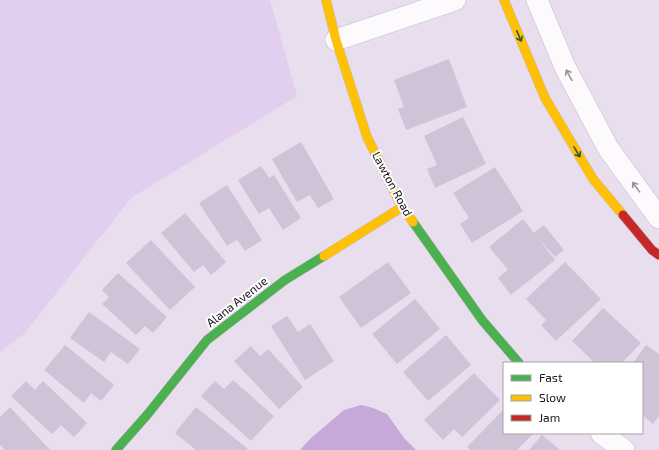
<svg xmlns="http://www.w3.org/2000/svg" width="659" height="450" viewBox="0 0 659 450" font-family="'Exo 2',sans-serif">
<style>
.green{fill:#e2ceef}
.water{fill:#c6a9d8}
.building{fill:#cfc4d7}
.lines{fill:none;stroke-linecap:round;stroke-linejoin:round}
.street-casing{stroke:#c5bdc9;stroke-width:22}
.fast-casing{stroke:#c5bdc9;stroke-width:10}
.slow-casing{stroke:#c5bdc9;stroke-width:10}
.jam-casing{stroke:#c5bdc9;stroke-width:10}
.street{stroke:#fcfafc;stroke-width:21}
.fast{stroke:#4caf50;stroke-width:9}
.slow{stroke:#ffc107;stroke-width:9}
.jam{stroke:#c62828;stroke-width:9}
.oneway{stroke:#315a34}
.oneway2{stroke:#979398}
.labels{text-anchor:middle;stroke-width:4;stroke-linejoin:round;paint-order:stroke}
.street-label{font-size:12px;fill:#1b151e;stroke:#fff}
</style>
<rect width="100%" height="100%" fill="#e8deee"/>
<!-- green -->
<path class="green" d="M 0,0 L 270,0 L 297,96 L 131,198 L 24,334 L 0,352 Z"/>
<!-- water -->
<path class="water" d="M 361,405 L 373,408 L 387,414 L 404,438 L 416,450 L 300,450 L 311,438 L 344,410 Z"/>
<!-- building -->
<g class="building">
<path d="M 449,59 L 467,107 L 406,130 L 398,109 L 404,107 L 394,80 Z"/>
<path d="M 463,117 L 486,164 L 435,188 L 427,169 L 437,165 L 424,136 Z"/>
<path d="M 301,142 L 334,199 L 318,208 L 310,195 L 297,202 L 272,159 Z"/>
<path d="M 261,166 L 269,178 L 274,175 L 301,218 L 283,230 L 269,208 L 259,214 L 238,180 Z"/>
<path d="M 495,167 L 523,211 L 472,243 L 460,224 L 469,218 L 453,193 Z"/>
<path d="M 227,185 L 262,240 L 245,251 L 237,240 L 227,246 L 199,203 Z"/>
<path d="M 185,213 L 226,262 L 211,275 L 203,265 L 194,272 L 161,233 Z"/>
<path d="M 523,219 L 534,233 L 544,225 L 564,250 L 555,257 L 537,237 L 555,260 L 511,295 L 498,278 L 508,270 L 489,247 Z"/>
<path d="M 151,240 L 195,287 L 170,310 L 126,263 Z"/>
<path d="M 388,262 L 411,293 L 361,328 L 339,297 Z"/>
<path d="M 565,262 L 601,299 L 556,341 L 541,325 L 546,320 L 526,299 Z"/>
<path d="M 118,273 L 167,317 L 153,333 L 145,326 L 136,335 L 102,304 L 109,297 L 102,290 Z"/>
<path d="M 415,299 L 440,329 L 397,364 L 372,334 Z"/>
<path d="M 603,308 L 641,343 L 622,363 L 593,363 L 594,362 L 572,341 Z"/>
<path d="M 89,312 L 140,349 L 128,364 L 111,352 L 104,362 L 70,338 Z"/>
<path d="M 287,316 L 298,332 L 310,324 L 334,361 L 305,380 L 271,326 Z"/>
<path d="M 446,335 L 471,365 L 428,401 L 403,372 Z"/>
<path d="M 65,345 L 114,385 L 101,401 L 91,393 L 84,403 L 44,370 Z"/>
<path d="M 646,345 L 659,354 L 659,416 L 653,424 L 642,415 L 642,399 L 644,397 L 642,396 L 642,363 L 633,363 Z"/>
<path d="M 251,346 L 260,356 L 268,349 L 303,387 L 279,409 L 234,361 Z"/>
<path d="M 474,373 L 500,400 L 462,437 L 454,429 L 443,440 L 424,420 Z"/>
<path d="M 233,380 L 274,416 L 251,441 L 201,396 L 215,381 L 224,389 Z"/>
<path d="M 26,381 L 35,390 L 43,381 L 87,423 L 74,437 L 61,425 L 52,434 L 11,396 Z"/>
<path d="M 10,407 L 50,450 L 5,450 L 0,445 L 0,417 Z"/>
<path d="M 196,407 L 248,449 L 246,450 L 196,450 L 175,433 Z"/>
<path d="M 504,409 L 504,433 L 534,433 L 517,450 L 470,450 L 467,447 Z"/>
<path d="M 542,435 L 560,450 L 529,450 Z"/>
</g>
<g class="lines">
<!-- street casing -->
<g class="street-casing">
<g id="street">
<path d="M 537,0 L 565,67 L 608,148 L 659,218"/>
<path d="M 336,40 L 455,0"/>
<path d="M 601,433 L 624,450"/>
</g>
</g>
<!-- fast casing -->
<g class="fast-casing">
<g id="fast">
<path d="M 413,222 L 482,320 L 519,363"/>
<path d="M 116,450 L 147,415 L 207,340 L 285,280 L 324,256"/>
</g>
</g>
<!-- slow casing -->
<g class="slow-casing">
<g id="slow">
<path d="M 326,0 L 336,40 L 367,137 L 402,207 L 413,222"/>
<path d="M 504,0 L 545,98 L 593,179 L 623,215"/>
<path d="M 324,256 L 402,207"/>
</g>
</g>
<!-- jam casing -->
<g class="jam-casing">
<path id="jam" d="M 623,215 L 652,250 L 659,255"/>
</g>
<!-- street -->
<use href="#street" class="street"/>
<!-- fast -->
<use href="#fast" class="fast"/>
<!-- slow -->
<use href="#slow" class="slow"/>
<!-- jam -->
<use href="#jam" class="jam"/>
</g>
<!-- one-way arrows -->
<defs><path id="oneway-shaft" d="M-6 0H5M1.5-3L5.5 0L1.5 3" fill="none" stroke-width="1.6" stroke-linecap="round" stroke-linejoin="round"/></defs>
<g class="oneway">
<use href="#oneway-shaft" transform="translate(519 36) rotate(67)"/>
<use href="#oneway-shaft" transform="translate(577 152) rotate(59)"/>
</g>
<g class="oneway2">
<use href="#oneway-shaft" transform="translate(569 75) rotate(-118)"/>
<use href="#oneway-shaft" transform="translate(636 187) rotate(-126)"/>
</g>
<g class="labels">
<!-- street labels -->
<g class="street-label">
<text transform="translate(392 184) rotate(62)" y="4">Lawton Road</text>
<text transform="translate(237 302) rotate(-38)" y="4">Alana Avenue</text>
</g>
</g>
<!-- legend -->
<rect x="503" y="362" width="140" height="72" fill="#ffffff" stroke="#a4a1a5"/>
<rect x="511" y="375" width="20" height="6" fill="#4caf50" stroke="#a4a1a5"/>
<text x="539" y="382" font-size="12" fill="#1b151e">Fast</text>
<rect x="511" y="395" width="20" height="6" fill="#ffc107" stroke="#a4a1a5"/>
<text x="539" y="402" font-size="12" fill="#1b151e">Slow</text>
<rect x="511" y="415" width="20" height="6" fill="#c62828" stroke="#a4a1a5"/>
<text x="539" y="422" font-size="12" fill="#1b151e">Jam</text>
</svg>
